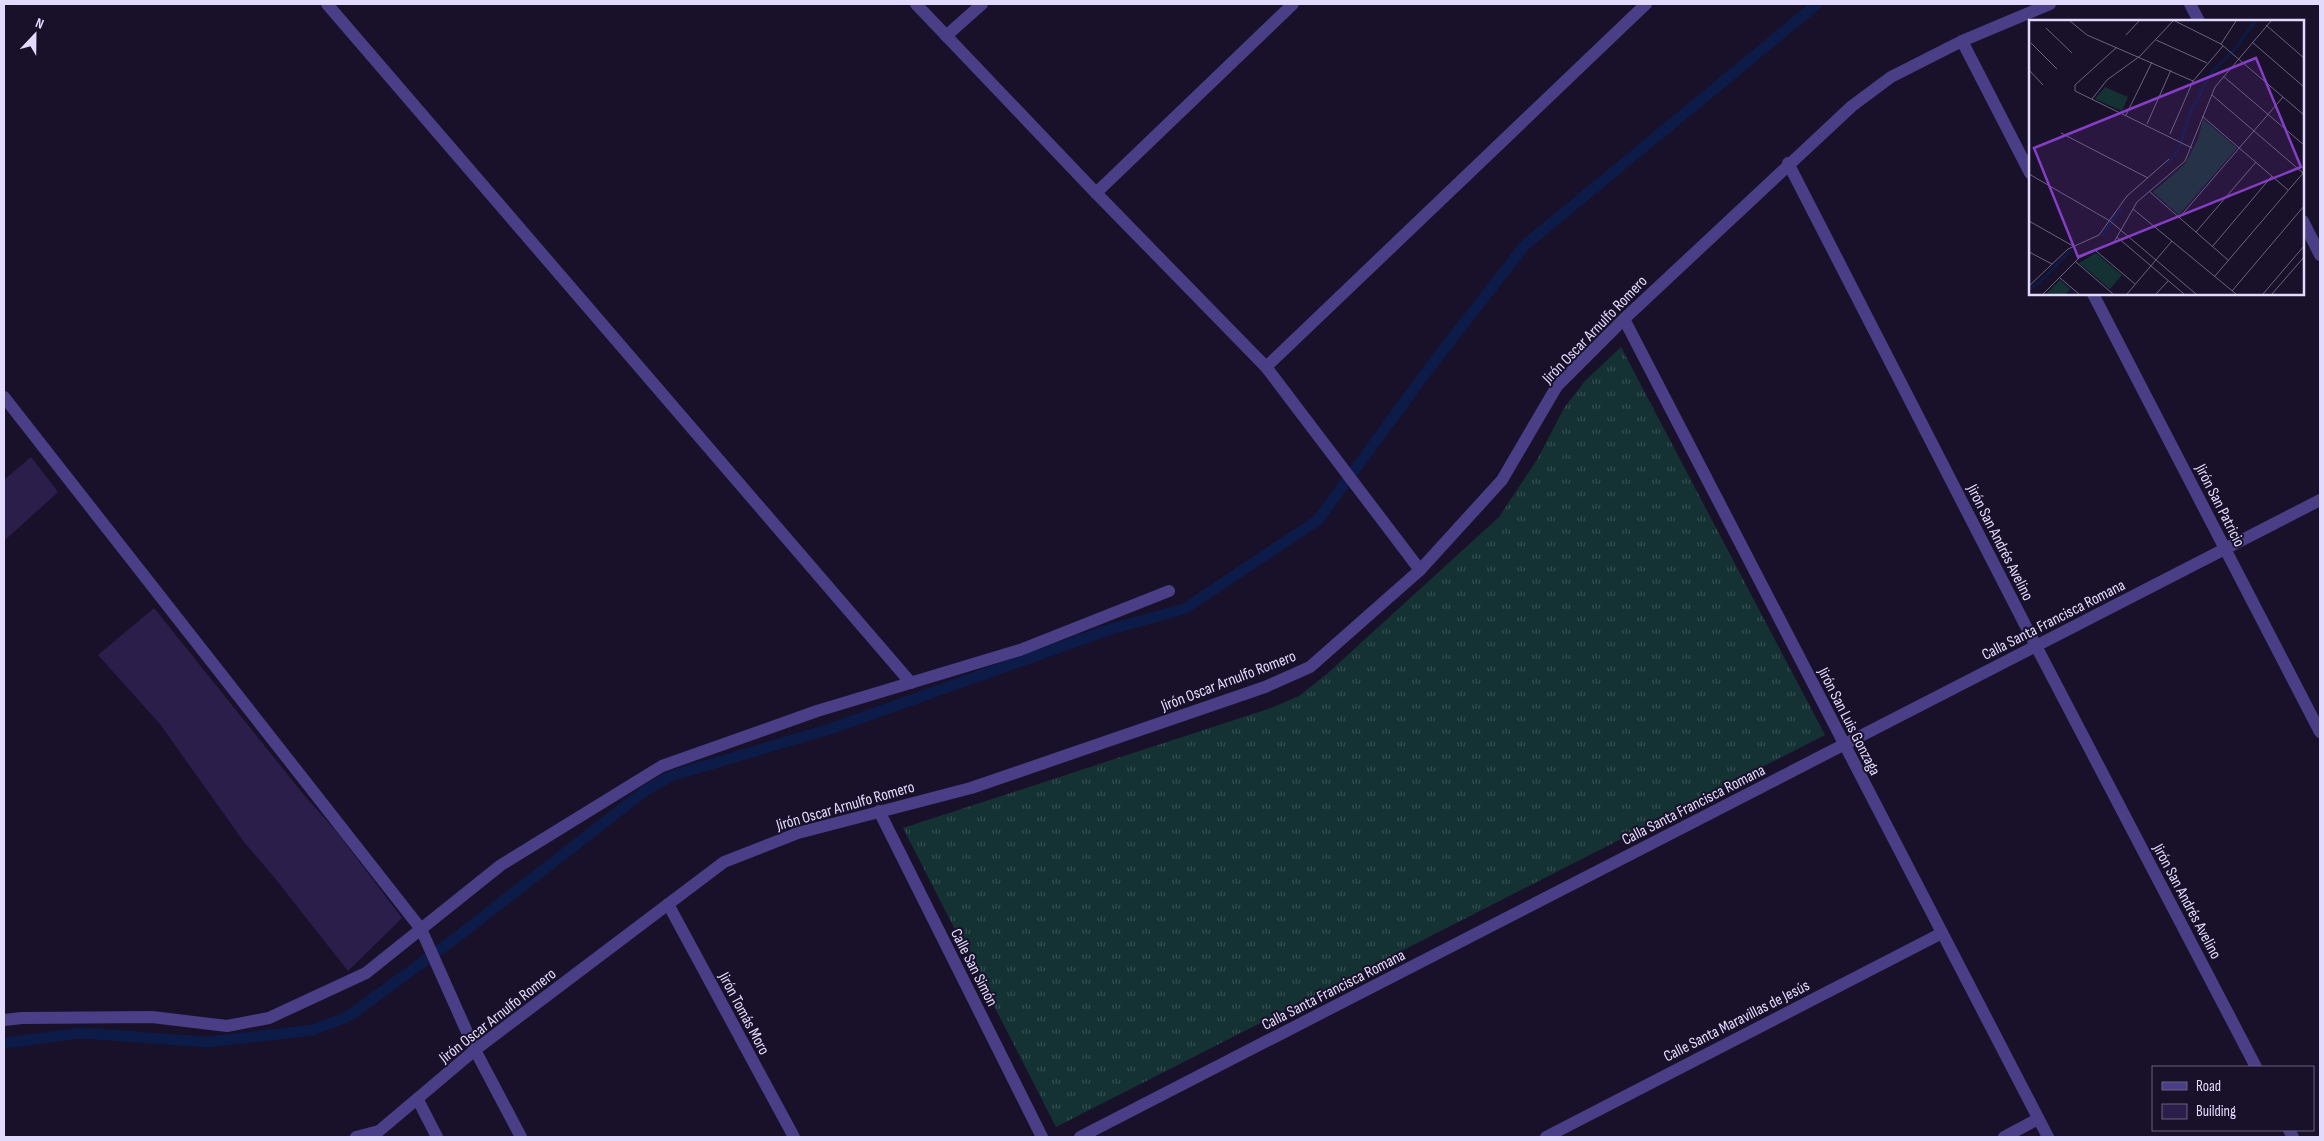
<svg xmlns="http://www.w3.org/2000/svg" width="2324" height="1141" viewBox="0 0 2324 1141" font-family="'Sofia Sans Condensed',sans-serif">
<style>
.grass{fill:url(#grass-tufts)}
.lines{fill:none;stroke-linecap:round;stroke-linejoin:round}
.stream{stroke:#0c1b47;stroke-width:11}
.building{fill:#2c1e4a}
.minor{stroke:#4a3e87;stroke-width:12}
.labels{text-anchor:middle;stroke-width:4;stroke-linejoin:round;paint-order:stroke}
.street-label{font-size:16px;fill:#e3dbfe;stroke:#19112a}
.inset-river{fill:none;stroke:#0c1b47;stroke-width:2.5}
.inset-road{fill:none;stroke:#6a627f;stroke-width:1}
.view{fill:#853ec5;fill-opacity:0.15;stroke:#853ec5;stroke-width:2.5}
.inset-edge{fill:none;stroke:#e3dbfe;stroke-width:2.5}
</style>
<defs>
<pattern id="grass-tufts" width="24" height="20" patternUnits="userSpaceOnUse" patternTransform="scale(1.25)"><rect width="24" height="20" fill="#143133"/><path d="M3 7l-1-3M5 7V3M7 7l1-3M15 17l-1-3M17 17v-4M19 17l1-3" fill="none" stroke="#364e52"/></pattern>
</defs>
<rect width="100%" height="100%" fill="#19112a"/>
<!-- grass -->
<path class="grass" d="M 1621,347 L 1825,735 L 1056,1127 L 903,828 L 1268,709 L 1299,696 L 1328,673 L 1499,517 L 1538,458 L 1564,408 L 1585,381 Z"/>
<g class="lines">
<!-- stream -->
<path class="stream" d="M 4,1043 L 82,1033 L 207,1042 L 314,1030 L 349,1016 L 457,937 L 646,790 L 671,776 L 833,728 L 1111,629 L 1184,609 L 1318,520 L 1430,367 L 1525,245 L 1817,4"/>
</g>
<!-- building -->
<g class="building">
<path d="M 31,457 L 58,492 L 5,540 L 4,480 Z"/>
<path d="M 154,608 L 304,795 L 336,831 L 402,918 L 348,971 L 274,877 L 244,842 L 160,724 L 98,655 Z"/>
</g>
<g class="lines">
<!-- minor -->
<g class="minor">
<path d="M 327,4 L 911,683"/>
<path d="M 916,4 L 1096,193 L 1266,367 L 1420,570"/>
<path d="M 2190,4 L 2199,21"/>
<path d="M 946,36 L 982,4"/>
<path d="M 1962,41 L 2030,173"/>
<path d="M 1788,163 L 2036,646 L 2256,1067"/>
<path d="M 1096,193 L 1293,4"/>
<path d="M 2303,221 L 2320,255"/>
<path d="M 2093,294 L 2320,732"/>
<path d="M 1624,319 L 2048,1137"/>
<path d="M 1266,367 L 1646,4"/>
<path d="M 4,397 L 421,929 L 475,1050 L 521,1137"/>
<path d="M 879,811 L 1042,1137"/>
<path d="M 668,904 L 794,1137"/>
<path d="M 4,1020 L 22,1018 L 152,1017 L 227,1026 L 269,1018 L 366,973 L 501,865 L 662,766 L 817,711 L 1020,650 L 1169,591"/>
<path d="M 418,1100 L 437,1137"/>
<path d="M 2289,1130 L 2293,1137"/>
<path d="M 356,1137 L 379,1131 L 475,1050 L 724,862 L 798,833 L 971,788 L 1265,687 L 1310,667 L 1420,570 L 1502,480 L 1557,386 L 1624,319 L 1852,106 L 1891,77 L 1962,41 L 2050,4"/>
<path d="M 1080,1137 L 2320,500"/>
<path d="M 1546,1137 L 1942,933"/>
<path d="M 2004,1137 L 2038,1119"/>
</g>
</g>
<g class="labels">
<!-- street labels -->
<g class="street-label">
<text transform="translate(1594 329) rotate(-46)" y="6">Jirón Oscar Arnulfo Romero</text>
<text transform="translate(2221 505) rotate(63)" y="6">Jirón San Patricio</text>
<text transform="translate(2001 542) rotate(63)" y="6">Jirón San Andrés Avelino</text>
<text transform="translate(2053 619) rotate(-27)" y="6">Calla Santa Francisca Romana</text>
<text transform="translate(1228 680) rotate(-21)" y="6">Jirón Oscar Arnulfo Romero</text>
<text transform="translate(1850 721) rotate(63)" y="6">Jirón San Luis Gonzaga</text>
<text transform="translate(1693 804) rotate(-27)" y="6">Calla Santa Francisca Romana</text>
<text transform="translate(845 805) rotate(-16)" y="6">Jirón Oscar Arnulfo Romero</text>
<text transform="translate(2188 901) rotate(62)" y="6">Jirón San Andrés Avelino</text>
<text transform="translate(975 967) rotate(63)" y="6">Calle San Simón</text>
<text transform="translate(1333 989) rotate(-27)" y="6">Calla Santa Francisca Romana</text>
<text transform="translate(745 1013) rotate(62)" y="6">Jirón Tomás Moro</text>
<text transform="translate(497 1015) rotate(-38)" y="6">Jirón Oscar Arnulfo Romero</text>
<text transform="translate(1736 1020) rotate(-27)" y="6">Calle Santa Maravillas de Jesús</text>
</g>
</g>
<!-- overview -->
<g transform="translate(2029 20)">
<rect width="275" height="275" fill="#19112a"/>
<path d="M 76,67 L 99,77 L 93,91 L 66,79 ZM 174,99 L 208,128 L 150,195 L 124,172 L 156,144 L 169,119 ZM 67,233 L 93,255 L 81,269 L 50,243 ZM 31,260 L 41,269 L 37,274 L 17,274 Z" fill="#143133"/>
<path class="inset-river" d="M 139,143 L 151,127 L 161,93 L 182,53 L 206,29 L 226,1M 73,216 L 93,187M 0,269 L 11,262 L 42,230"/>
<path class="inset-road" d="M 41,1 L 58,15 L 164,61M 146,1 L 192,24 L 275,95M 237,5 L 275,38M 17,8 L 43,33M 97,15 L 110,1M 127,20 L 178,43M 223,22 L 275,67M 2,23 L 28,49M 192,24 L 207,1M 88,27 L 46,65 L 46,71 L 163,128M 0,50 L 14,65M 194,56 L 275,125M 183,75 L 274,153M 63,79 L 78,60 L 111,36 L 144,1M 97,95 L 123,42M 173,96 L 259,170M 118,104 L 142,50M 32,113 L 119,158M 141,114 L 164,61 L 194,26M 0,154 L 81,201 L 167,274M 121,172 L 199,240M 104,189 L 207,274M 150,198 L 254,77M 0,201 L 44,226M 167,212 L 227,142M 88,217 L 155,274M 183,227 L 243,156M 67,231 L 106,264M 0,232 L 23,244M 47,242 L 84,274M 186,256 L 275,152M 31,258 L 50,274M 0,266 L 39,229 L 70,215 L 98,176 L 140,139M 203,271 L 275,186M 14,274 L 50,238 L 85,222 L 108,182 L 156,141 L 186,67 L 242,1M 98,274 L 143,221M 127,274 L 139,261M 234,274 L 275,226M 243,274 L 275,237"/>
<path class="view" d="M 227,38 L 272,147 L 49,237 L 5,128 Z"/>
<rect width="275" height="275" class="inset-edge"/>
</g>
<!-- border -->
<rect width="2324" height="1141" fill="none" stroke="#e3dbfe" stroke-width="10"/>
<!-- legend -->
<rect x="2152" y="1066" width="162" height="65" fill="#19112a" stroke="#6a627f"/>
<rect x="2162" y="1082" width="25" height="8" fill="#4a3e87" stroke="#6a627f"/>
<text x="2196" y="1091" font-size="15" fill="#e3dbfe">Road</text>
<rect x="2162" y="1104" width="25" height="15" fill="#2c1e4a" stroke="#6a627f"/>
<text x="2196" y="1116" font-size="15" fill="#e3dbfe">Building</text>
<!-- north arrow -->
<g transform="translate(35 35) rotate(22)" stroke="#19112a" stroke-width="4" paint-order="stroke">
<path d="M0-4L9 19L0 12L-9 19Z" fill="#e3dbfe"/>
<text y="-8" font-size="14" font-weight="bold" text-anchor="middle" fill="#e3dbfe">N</text>
</g>
</svg>
